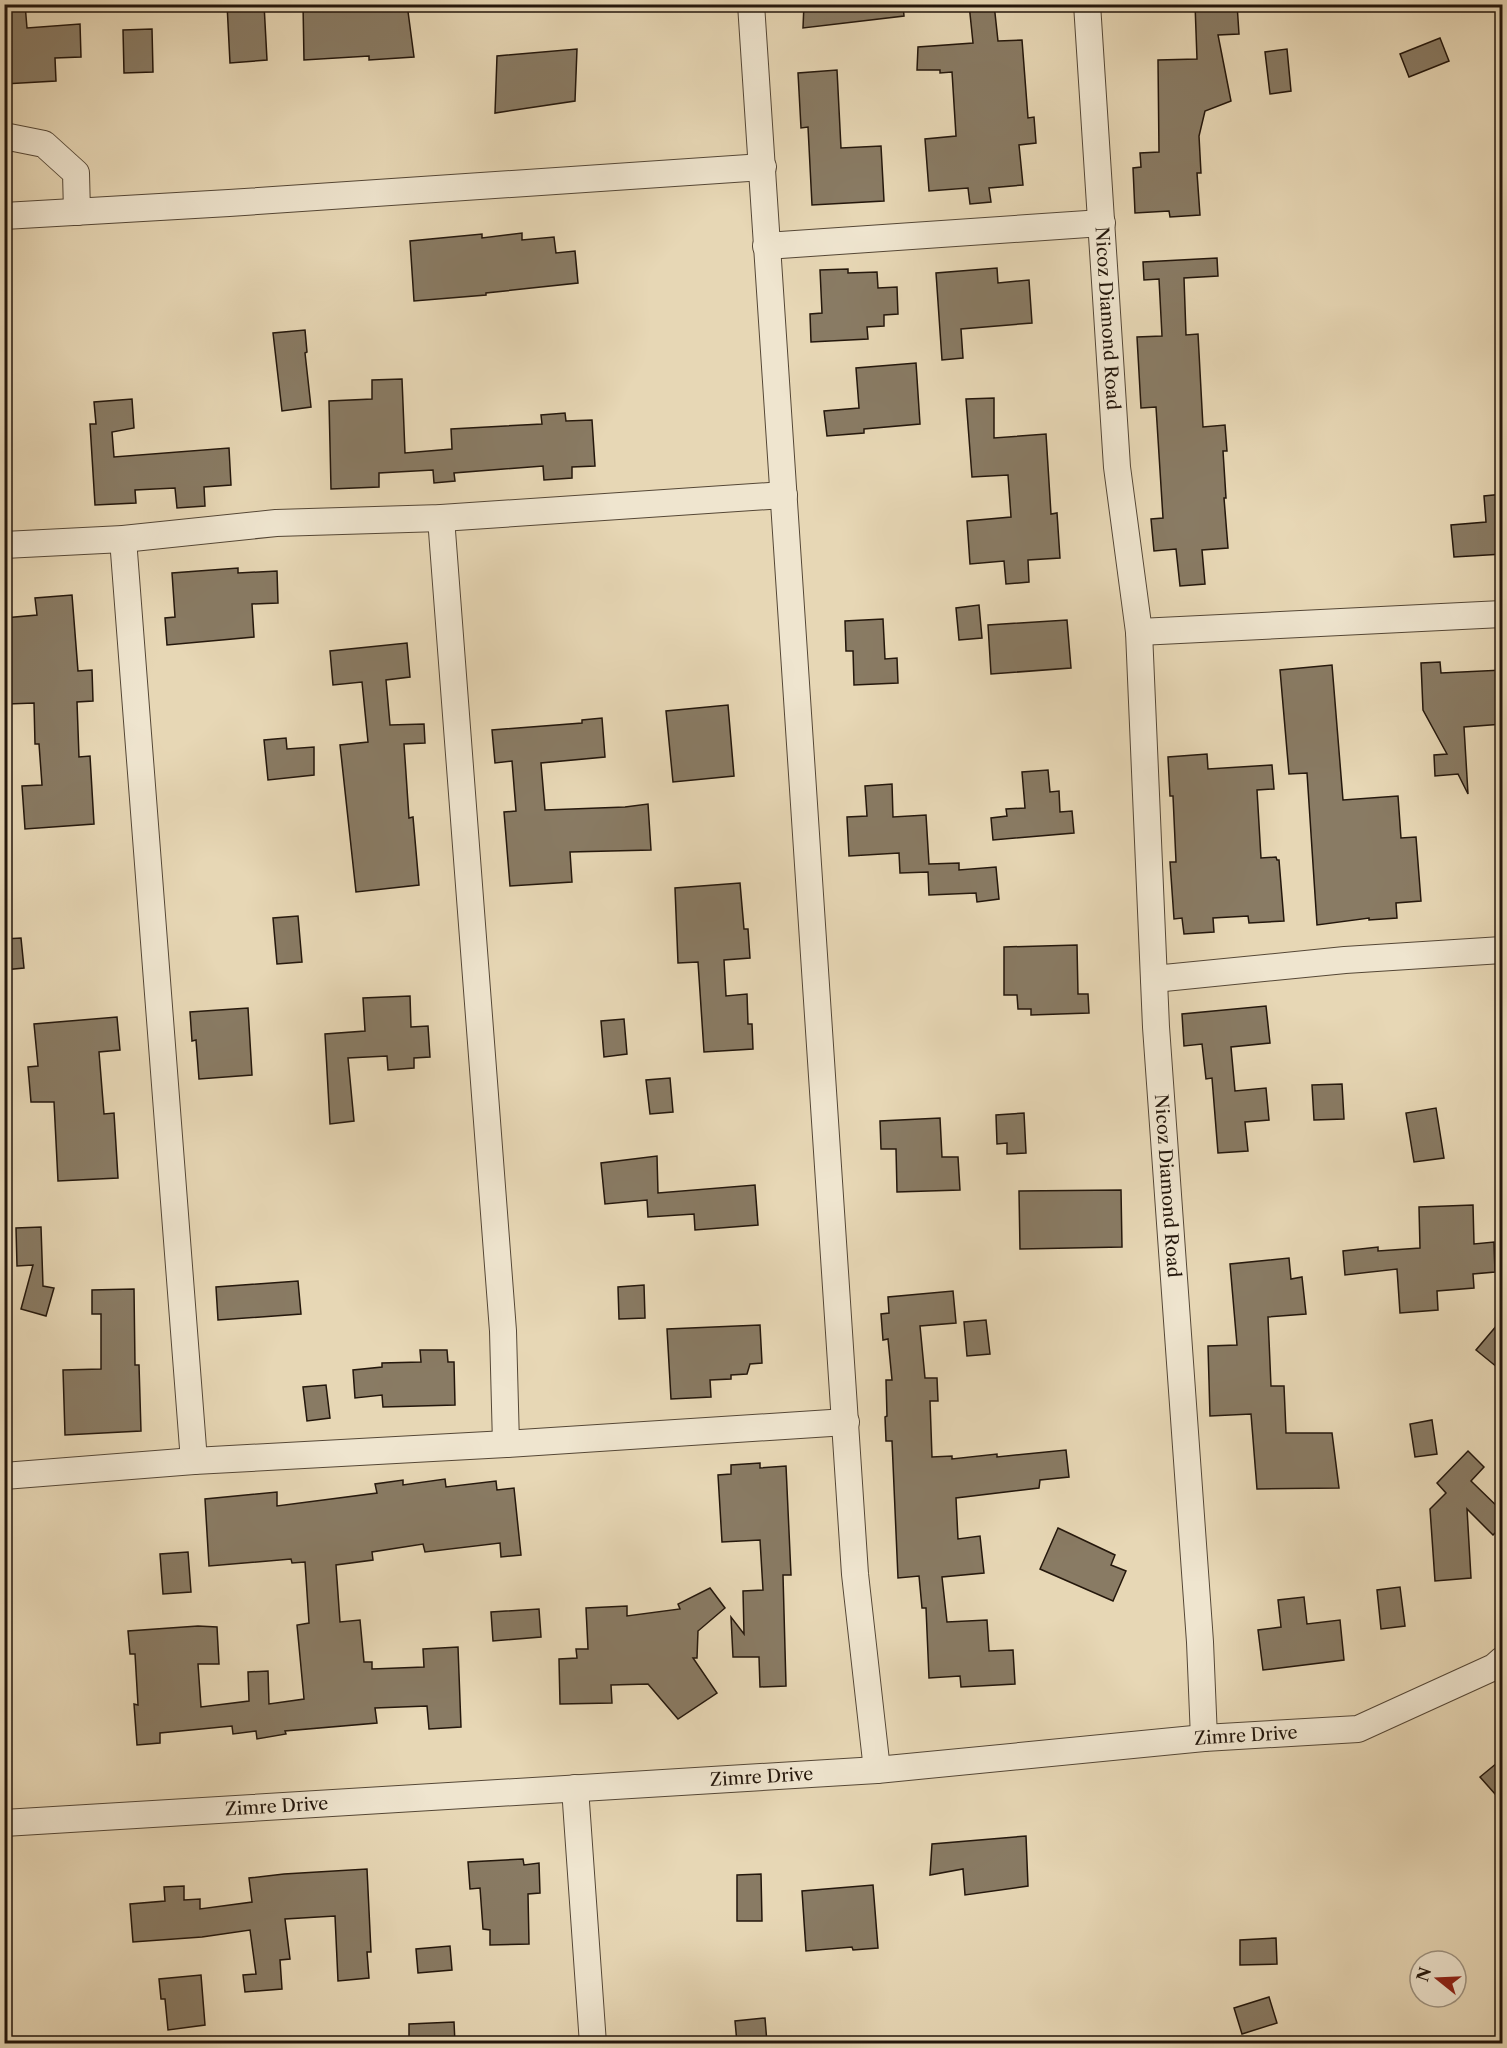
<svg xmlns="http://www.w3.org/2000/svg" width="1507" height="2048" viewBox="0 0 1507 2048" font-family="'Libre Caslon Text',serif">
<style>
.building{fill:#897b64;stroke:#24170c;stroke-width:1.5}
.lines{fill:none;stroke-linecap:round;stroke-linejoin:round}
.minor-casing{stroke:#554736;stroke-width:28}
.minor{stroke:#efe5cf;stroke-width:26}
.labels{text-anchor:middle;stroke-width:4.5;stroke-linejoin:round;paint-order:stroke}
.street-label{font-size:18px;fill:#24170c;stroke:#efe5cf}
</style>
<rect width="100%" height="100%" fill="#e7d7b5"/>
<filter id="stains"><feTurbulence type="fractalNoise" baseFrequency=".00333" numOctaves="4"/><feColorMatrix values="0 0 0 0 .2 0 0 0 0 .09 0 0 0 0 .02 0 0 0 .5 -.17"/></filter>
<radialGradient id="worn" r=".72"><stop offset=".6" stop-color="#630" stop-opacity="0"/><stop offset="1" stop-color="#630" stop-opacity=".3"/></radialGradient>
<!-- building -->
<g class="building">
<path d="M 4,4 L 25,4 L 27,28 L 80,24 L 81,57 L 55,58 L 56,81 L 4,84 Z"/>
<path d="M 227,4 L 264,4 L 267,60 L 230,63 Z"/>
<path d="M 303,4 L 407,4 L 414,57 L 369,60 L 369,56 L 304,60 Z"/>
<path d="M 804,4 L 903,4 L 904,16 L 803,28 Z"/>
<path d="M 969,4 L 994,4 L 998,41 L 1022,40 L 1028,118 L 1034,117 L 1036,143 L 1019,145 L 1023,185 L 989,188 L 991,202 L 970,204 L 968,188 L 929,191 L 925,139 L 956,136 L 952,72 L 940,73 L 940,70 L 917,70 L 918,47 L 973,43 Z"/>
<path d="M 1195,4 L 1237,4 L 1239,34 L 1218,35 L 1231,101 L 1205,111 L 1199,136 L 1201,173 L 1197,173 L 1200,215 L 1170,217 L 1169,211 L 1135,213 L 1133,168 L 1141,167 L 1140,153 L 1159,152 L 1158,60 L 1197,59 Z"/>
<path d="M 152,29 L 153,72 L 124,73 L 123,30 Z"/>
<path d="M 1440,38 L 1449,61 L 1409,77 L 1400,54 Z"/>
<path d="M 577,49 L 575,101 L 495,113 L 497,56 Z"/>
<path d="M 1287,49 L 1291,91 L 1270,94 L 1265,52 Z"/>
<path d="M 837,70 L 841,148 L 881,146 L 884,201 L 812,205 L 808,127 L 801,128 L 798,73 Z"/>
<path d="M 522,233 L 522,240 L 554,237 L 556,253 L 575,251 L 578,283 L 486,293 L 486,295 L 414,301 L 410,241 L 482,234 L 482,238 Z"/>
<path d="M 1217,258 L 1218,276 L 1184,278 L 1186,335 L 1198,334 L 1203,427 L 1225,425 L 1227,451 L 1223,451 L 1226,498 L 1224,498 L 1228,548 L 1202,550 L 1205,584 L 1180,586 L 1176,549 L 1154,551 L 1151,519 L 1163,518 L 1156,407 L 1141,408 L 1137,337 L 1162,336 L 1159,279 L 1144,280 L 1143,262 Z"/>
<path d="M 997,268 L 998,283 L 1029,280 L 1032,323 L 961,329 L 963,358 L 942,360 L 936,273 Z"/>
<path d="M 848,269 L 848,273 L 877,272 L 878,288 L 897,287 L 898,314 L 884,315 L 884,326 L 867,327 L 868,339 L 811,342 L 810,314 L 822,313 L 820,270 Z"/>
<path d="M 305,330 L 307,352 L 305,353 L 311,407 L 282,411 L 273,333 Z"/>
<path d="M 916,363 L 920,424 L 864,429 L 864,433 L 827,436 L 824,411 L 859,408 L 856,368 Z"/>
<path d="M 402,379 L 405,453 L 452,449 L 451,429 L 542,424 L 541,415 L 565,413 L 566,421 L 592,420 L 595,466 L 572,467 L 572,478 L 544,480 L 543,466 L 454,473 L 455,481 L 434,483 L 433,470 L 379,473 L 379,487 L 331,489 L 329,401 L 372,399 L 372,380 Z"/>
<path d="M 994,398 L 994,438 L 1046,434 L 1051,514 L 1057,513 L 1060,558 L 1028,560 L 1029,582 L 1006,584 L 1004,561 L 970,564 L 967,521 L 1011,517 L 1008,475 L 972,477 L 966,399 Z"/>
<path d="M 132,399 L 134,428 L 112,432 L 114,457 L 229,448 L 231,485 L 204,487 L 205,506 L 177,508 L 175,488 L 135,490 L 136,503 L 95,505 L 90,424 L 96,424 L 94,402 Z"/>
<path d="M 1503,494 L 1503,554 L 1454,557 L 1451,525 L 1486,522 L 1484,496 Z"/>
<path d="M 238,568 L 238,573 L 277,571 L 278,603 L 252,604 L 254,637 L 167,645 L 165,618 L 175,617 L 172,573 Z"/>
<path d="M 72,595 L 78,671 L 92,670 L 93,701 L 77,702 L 79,757 L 90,756 L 94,824 L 25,829 L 22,786 L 42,785 L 39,744 L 35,744 L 34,703 L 8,704 L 4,657 L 4,618 L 37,615 L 35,598 Z"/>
<path d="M 979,605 L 982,638 L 959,640 L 956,608 Z"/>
<path d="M 883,619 L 885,659 L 897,658 L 898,683 L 854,685 L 853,651 L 846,651 L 845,621 Z"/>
<path d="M 1067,620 L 1071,668 L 991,674 L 988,625 Z"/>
<path d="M 407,643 L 410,677 L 386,680 L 390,725 L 424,724 L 425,743 L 404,744 L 409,818 L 413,817 L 419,885 L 356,892 L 340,745 L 368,742 L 362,682 L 333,685 L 330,651 Z"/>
<path d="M 1440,662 L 1441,673 L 1503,670 L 1503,724 L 1464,727 L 1468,794 L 1458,774 L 1435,776 L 1434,755 L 1447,754 L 1423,710 L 1421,663 Z"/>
<path d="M 1332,665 L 1343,800 L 1398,796 L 1401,838 L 1416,837 L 1421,901 L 1396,903 L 1397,918 L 1369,920 L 1369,918 L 1317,925 L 1307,773 L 1289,774 L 1280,670 Z"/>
<path d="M 728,705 L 734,776 L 673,782 L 666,711 Z"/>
<path d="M 602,718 L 605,757 L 541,763 L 545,810 L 625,807 L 648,804 L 651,850 L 570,852 L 572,882 L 510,886 L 504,812 L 516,811 L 512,761 L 495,763 L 492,730 L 582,723 L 582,720 Z"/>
<path d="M 286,738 L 287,749 L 314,747 L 314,775 L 268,780 L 264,740 Z"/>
<path d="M 1207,754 L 1208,769 L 1272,765 L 1274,789 L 1257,790 L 1261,858 L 1276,857 L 1277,860 L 1279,860 L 1284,921 L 1249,923 L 1248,916 L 1213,918 L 1214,932 L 1184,934 L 1182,918 L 1174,919 L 1170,862 L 1176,862 L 1173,796 L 1170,796 L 1168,757 Z"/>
<path d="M 1048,770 L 1050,792 L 1059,791 L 1060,812 L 1072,811 L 1074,833 L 993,840 L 991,818 L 1007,816 L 1006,809 L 1025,808 L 1022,772 Z"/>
<path d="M 892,784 L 893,817 L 926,815 L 929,864 L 959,863 L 959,870 L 996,867 L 999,899 L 977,902 L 976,893 L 929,895 L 928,872 L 900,873 L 899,853 L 849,856 L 847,817 L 867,816 L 865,786 Z"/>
<path d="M 740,883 L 744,929 L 748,929 L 750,958 L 724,960 L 726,996 L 747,994 L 748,1024 L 752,1024 L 753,1049 L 704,1052 L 698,962 L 678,963 L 675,888 Z"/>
<path d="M 298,916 L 302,962 L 277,964 L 273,918 Z"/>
<path d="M 21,938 L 24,968 L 4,970 L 4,939 Z"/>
<path d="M 1077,945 L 1078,994 L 1088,994 L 1089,1013 L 1031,1015 L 1031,1009 L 1018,1009 L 1017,995 L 1004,995 L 1004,947 Z"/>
<path d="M 410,996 L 411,1027 L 428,1026 L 430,1057 L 414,1058 L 414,1068 L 388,1070 L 387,1056 L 348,1058 L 354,1121 L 330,1124 L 325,1034 L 365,1031 L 363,998 Z"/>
<path d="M 1266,1006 L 1270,1043 L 1231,1047 L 1235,1091 L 1266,1088 L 1269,1120 L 1245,1122 L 1248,1151 L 1218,1153 L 1212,1078 L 1206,1079 L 1202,1044 L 1184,1046 L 1182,1014 Z"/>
<path d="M 248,1008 L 252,1075 L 199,1079 L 196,1040 L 192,1041 L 190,1012 Z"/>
<path d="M 117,1017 L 120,1050 L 99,1052 L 104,1114 L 114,1113 L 118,1178 L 58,1181 L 54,1102 L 31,1102 L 28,1067 L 38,1066 L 34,1024 Z"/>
<path d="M 624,1019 L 627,1054 L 604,1057 L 601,1021 Z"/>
<path d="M 670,1078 L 673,1112 L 650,1114 L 646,1080 Z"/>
<path d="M 1342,1084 L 1344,1119 L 1314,1120 L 1312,1085 Z"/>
<path d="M 1436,1108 L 1444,1158 L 1414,1162 L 1406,1113 Z"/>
<path d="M 1024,1113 L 1026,1153 L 1007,1154 L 1007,1143 L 997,1144 L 996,1115 Z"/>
<path d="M 940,1118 L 942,1157 L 958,1157 L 960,1190 L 897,1192 L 896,1149 L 881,1149 L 880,1121 Z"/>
<path d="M 657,1156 L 658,1193 L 755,1185 L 758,1225 L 695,1230 L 694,1214 L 648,1217 L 647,1200 L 605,1204 L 601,1163 Z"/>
<path d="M 1121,1190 L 1122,1247 L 1020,1249 L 1019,1191 Z"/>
<path d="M 1473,1205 L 1474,1244 L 1494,1242 L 1495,1272 L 1473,1274 L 1474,1288 L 1437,1291 L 1438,1310 L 1400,1313 L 1397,1269 L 1345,1275 L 1343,1251 L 1378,1247 L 1378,1251 L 1420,1248 L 1419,1207 Z"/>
<path d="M 41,1227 L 43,1286 L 54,1288 L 46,1316 L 21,1309 L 33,1265 L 17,1266 L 16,1228 Z"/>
<path d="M 1289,1258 L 1291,1279 L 1302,1277 L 1306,1314 L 1268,1317 L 1271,1386 L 1284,1386 L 1286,1433 L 1332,1433 L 1339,1488 L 1257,1489 L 1251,1414 L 1210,1416 L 1208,1346 L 1237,1345 L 1230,1264 Z"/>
<path d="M 298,1281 L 301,1314 L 218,1320 L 216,1287 Z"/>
<path d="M 644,1285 L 645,1318 L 619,1319 L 618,1287 Z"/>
<path d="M 134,1289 L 135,1365 L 139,1365 L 141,1431 L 65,1435 L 63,1370 L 101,1369 L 101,1314 L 92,1314 L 92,1290 Z"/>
<path d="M 953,1291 L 956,1323 L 920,1326 L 925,1378 L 937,1378 L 938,1401 L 930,1401 L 932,1457 L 952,1456 L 952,1459 L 997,1454 L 997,1457 L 1066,1450 L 1069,1477 L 1040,1480 L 1039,1488 L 956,1498 L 958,1539 L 980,1536 L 984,1573 L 942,1577 L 947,1622 L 987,1620 L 989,1651 L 1013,1650 L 1015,1684 L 961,1687 L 960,1676 L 929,1678 L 926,1608 L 922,1608 L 919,1576 L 898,1578 L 892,1441 L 886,1441 L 885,1417 L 887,1416 L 886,1380 L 892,1380 L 888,1339 L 883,1340 L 881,1314 L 889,1313 L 888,1297 Z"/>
<path d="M 1503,1318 L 1503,1372 L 1476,1350 Z"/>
<path d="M 986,1320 L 990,1354 L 967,1356 L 964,1322 Z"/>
<path d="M 760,1325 L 762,1363 L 750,1364 L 747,1374 L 731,1375 L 731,1379 L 710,1380 L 711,1397 L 671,1399 L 667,1329 Z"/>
<path d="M 420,1350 L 447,1350 L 448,1362 L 454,1362 L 455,1405 L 383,1407 L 382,1395 L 355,1398 L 353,1370 L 382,1367 L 382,1363 L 421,1362 Z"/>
<path d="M 326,1385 L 330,1418 L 307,1421 L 303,1387 Z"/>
<path d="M 1432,1420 L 1437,1454 L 1415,1457 L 1410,1424 Z"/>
<path d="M 1468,1451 L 1484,1467 L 1471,1481 L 1503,1512 L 1503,1525 L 1493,1535 L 1467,1509 L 1471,1578 L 1435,1581 L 1430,1509 L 1446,1493 L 1437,1483 Z"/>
<path d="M 760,1463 L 760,1468 L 786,1466 L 791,1575 L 783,1575 L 786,1686 L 760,1687 L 759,1657 L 733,1657 L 731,1617 L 744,1634 L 743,1591 L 763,1590 L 760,1540 L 722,1542 L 718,1475 L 731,1474 L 731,1465 Z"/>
<path d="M 445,1479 L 446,1487 L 496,1481 L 497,1490 L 514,1488 L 521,1555 L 501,1557 L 500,1543 L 425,1552 L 423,1544 L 372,1552 L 373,1560 L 336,1565 L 340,1622 L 360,1620 L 364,1662 L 372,1662 L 372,1669 L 424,1667 L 423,1649 L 458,1647 L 461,1727 L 429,1729 L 427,1706 L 375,1708 L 377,1723 L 285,1731 L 286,1734 L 257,1739 L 256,1731 L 233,1734 L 232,1726 L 160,1733 L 160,1743 L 137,1745 L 134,1704 L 138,1705 L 135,1654 L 130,1654 L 128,1631 L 198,1626 L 217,1627 L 219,1664 L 198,1664 L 201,1707 L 249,1701 L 248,1672 L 268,1671 L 269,1704 L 304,1699 L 297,1625 L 309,1623 L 305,1562 L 292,1563 L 291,1559 L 209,1566 L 205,1499 L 277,1492 L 277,1506 L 377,1493 L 375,1484 L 403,1480 L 403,1485 Z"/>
<path d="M 1058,1528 L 1115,1555 L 1111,1565 L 1126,1571 L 1113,1601 L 1040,1569 Z"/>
<path d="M 188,1552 L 191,1592 L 163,1594 L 160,1554 Z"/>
<path d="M 1400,1587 L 1405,1626 L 1381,1629 L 1377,1590 Z"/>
<path d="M 710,1588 L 725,1608 L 698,1631 L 697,1658 L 693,1658 L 717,1693 L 678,1719 L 648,1684 L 611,1685 L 612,1703 L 560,1704 L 559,1659 L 577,1658 L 576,1649 L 588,1649 L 586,1608 L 627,1606 L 627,1616 L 680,1609 L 678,1604 Z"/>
<path d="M 1304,1597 L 1307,1624 L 1340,1620 L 1344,1660 L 1263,1670 L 1258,1630 L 1281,1627 L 1278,1600 Z"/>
<path d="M 539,1609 L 541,1637 L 493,1641 L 491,1612 Z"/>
<path d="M 1503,1758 L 1503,1803 L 1480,1777 Z"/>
<path d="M 1026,1836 L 1028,1886 L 965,1895 L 963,1869 L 930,1875 L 932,1844 Z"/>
<path d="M 523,1859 L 524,1865 L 539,1863 L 540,1893 L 528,1894 L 529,1944 L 490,1945 L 490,1930 L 483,1929 L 480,1888 L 470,1889 L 468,1862 Z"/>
<path d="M 367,1869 L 371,1952 L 367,1952 L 369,1978 L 338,1981 L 335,1916 L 285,1919 L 290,1959 L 280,1960 L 282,1989 L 245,1992 L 243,1975 L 256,1974 L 250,1930 L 202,1937 L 133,1942 L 130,1904 L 165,1901 L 164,1887 L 184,1886 L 184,1900 L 200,1899 L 200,1909 L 252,1902 L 249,1878 L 284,1874 Z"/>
<path d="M 761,1874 L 762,1921 L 737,1921 L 737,1875 Z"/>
<path d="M 873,1885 L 878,1948 L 853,1950 L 852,1947 L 806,1951 L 802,1891 Z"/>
<path d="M 1276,1938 L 1277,1964 L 1240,1965 L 1240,1940 Z"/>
<path d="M 450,1946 L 452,1970 L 418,1973 L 416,1949 Z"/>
<path d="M 201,1975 L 205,2025 L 168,2030 L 165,1999 L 161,1999 L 159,1979 Z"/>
<path d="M 1269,1997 L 1277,2023 L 1242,2034 L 1234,2008 Z"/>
<path d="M 765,2018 L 767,2043 L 737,2043 L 735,2021 Z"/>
<path d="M 454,2022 L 455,2043 L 409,2043 L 409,2024 Z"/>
</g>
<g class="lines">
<!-- minor casing -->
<g class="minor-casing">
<g id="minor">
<path d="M 751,4 L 855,1574 L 877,1770"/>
<path id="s1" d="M 1087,4 L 1117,467 L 1139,632 L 1156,1027 L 1200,1642 L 1204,1738"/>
<path d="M 4,136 L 44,144 L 76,173 L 77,212"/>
<path d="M 4,216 L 229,203 L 763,167"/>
<path d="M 766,246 L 1102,223"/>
<path d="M 441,518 L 503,1331 L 506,1444"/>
<path d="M 123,539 L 194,1461"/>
<path d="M 4,545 L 123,539 L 276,523 L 441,518 L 784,495"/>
<path d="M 1139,632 L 1502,614"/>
<path d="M 1154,979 L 1345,960 L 1502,950"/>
<path d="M 4,1476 L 194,1461 L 506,1444 L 846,1422"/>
<path d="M 575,1788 L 593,2044"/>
<path id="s2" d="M 4,1823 L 877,1770 L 1204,1738 L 1358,1729 L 1494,1667 L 1502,1660"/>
</g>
</g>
<!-- minor -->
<use href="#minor" class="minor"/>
</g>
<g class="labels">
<!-- street labels -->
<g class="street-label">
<text dy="6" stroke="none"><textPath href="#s1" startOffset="315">Nicoz Diamond Road</textPath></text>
<text dy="6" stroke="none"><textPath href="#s1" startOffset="1185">Nicoz Diamond Road</textPath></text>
<text dy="6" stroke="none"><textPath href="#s2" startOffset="1245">Zimre Drive</textPath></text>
<text dy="6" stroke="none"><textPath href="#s2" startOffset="759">Zimre Drive</textPath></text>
<text dy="6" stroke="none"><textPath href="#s2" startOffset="273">Zimre Drive</textPath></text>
</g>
</g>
<!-- margin -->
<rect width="1507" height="2048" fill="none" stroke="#e7d7b5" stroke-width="24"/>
<rect x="6" y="6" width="1495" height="2036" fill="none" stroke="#24170c" stroke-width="3"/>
<rect x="12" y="12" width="1483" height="2024" fill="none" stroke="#24170c" stroke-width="1.5"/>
<!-- north arrow -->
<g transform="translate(1438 1979) rotate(288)"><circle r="28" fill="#efe5cf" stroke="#9e9381" stroke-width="1.5"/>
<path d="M0-4.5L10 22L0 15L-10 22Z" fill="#8f2418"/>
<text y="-9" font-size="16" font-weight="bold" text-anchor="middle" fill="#24170c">N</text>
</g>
<rect width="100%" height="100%" filter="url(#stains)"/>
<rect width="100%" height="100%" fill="url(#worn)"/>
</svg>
